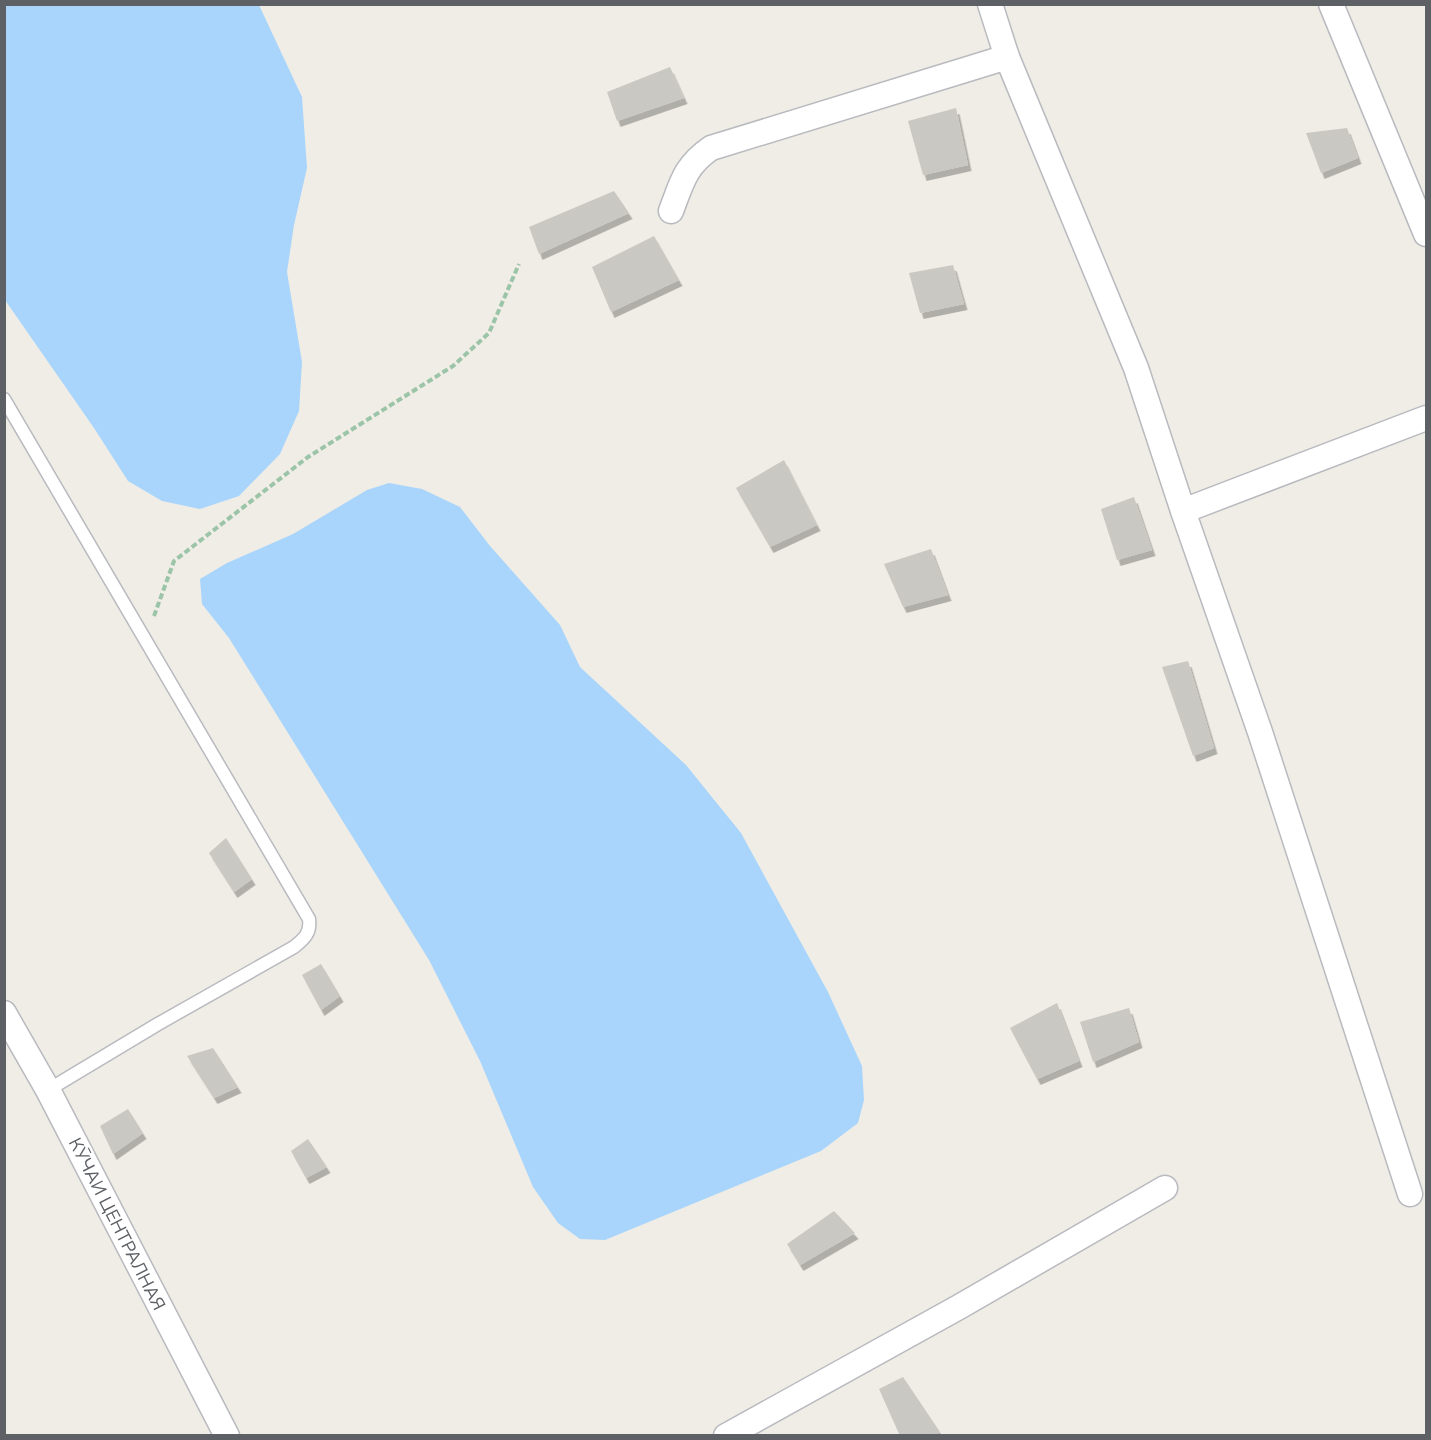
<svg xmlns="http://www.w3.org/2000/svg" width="1431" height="1440" viewBox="0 0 1431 1440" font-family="'Nunito Sans',sans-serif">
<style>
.water{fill:#a9d5fc}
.building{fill:#cac8c2;filter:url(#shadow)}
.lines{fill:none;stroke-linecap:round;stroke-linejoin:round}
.lane-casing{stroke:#b8babf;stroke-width:15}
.street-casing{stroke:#b8babf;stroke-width:27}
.path{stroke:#9bc4a8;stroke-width:4;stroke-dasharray:6 3;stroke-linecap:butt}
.lane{stroke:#fff;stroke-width:12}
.street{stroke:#fff;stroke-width:24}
.labels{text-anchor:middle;stroke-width:4.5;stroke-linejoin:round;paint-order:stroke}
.street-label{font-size:18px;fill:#5d6065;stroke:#fff}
</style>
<defs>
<filter id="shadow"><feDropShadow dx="3.5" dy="6" stdDeviation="0" flood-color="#0004"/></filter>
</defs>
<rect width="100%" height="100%" fill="#efede5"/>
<!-- water -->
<g class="water">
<path d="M 4,5 L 259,5 L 302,97 L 307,168 L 294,225 L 287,272 L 302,362 L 299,411 L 280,454 L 239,496 L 200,509 L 162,501 L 128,481 L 94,428 L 5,300 Z"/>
<path d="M 389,483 L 422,489 L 460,507 L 490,546 L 560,625 L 580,667 L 686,765 L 741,833 L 828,992 L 862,1066 L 864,1100 L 858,1123 L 821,1151 L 605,1240 L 580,1239 L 558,1223 L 533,1187 L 480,1061 L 429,960 L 229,638 L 202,604 L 200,579 L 227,563 L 293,534 L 367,490 Z"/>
</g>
<!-- building -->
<g class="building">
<path d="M 670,67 L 684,98 L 617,121 L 607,92 Z"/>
<path d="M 956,108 L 968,165 L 923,175 L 908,121 Z"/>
<path d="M 1347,128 L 1358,158 L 1321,173 L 1306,133 Z"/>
<path d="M 614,191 L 629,213 L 539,254 L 529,227 Z"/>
<path d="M 654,236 L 679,280 L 611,312 L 592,267 Z"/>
<path d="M 953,265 L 964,304 L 920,313 L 909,273 Z"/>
<path d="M 784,460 L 817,525 L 770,547 L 736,488 Z"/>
<path d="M 1134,497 L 1152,550 L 1117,560 L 1101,509 Z"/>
<path d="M 931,549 L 948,595 L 903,607 L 884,564 Z"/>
<path d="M 1188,661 L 1214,748 L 1193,756 L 1162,667 Z"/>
<path d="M 226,838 L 252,879 L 234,892 L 209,853 Z"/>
<path d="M 321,964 L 340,996 L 321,1010 L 302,975 Z"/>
<path d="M 1057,1003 L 1079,1061 L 1037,1079 L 1010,1028 Z"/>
<path d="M 1129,1008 L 1139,1042 L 1093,1062 L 1080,1022 Z"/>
<path d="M 213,1048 L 238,1087 L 214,1098 L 187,1056 Z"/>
<path d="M 128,1109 L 143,1133 L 113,1154 L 100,1126 Z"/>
<path d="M 308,1139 L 327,1167 L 306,1178 L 291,1151 Z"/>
<path d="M 834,1211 L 855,1233 L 800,1265 L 787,1244 Z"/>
<path d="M 903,1377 L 940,1432 L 933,1436 L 900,1436 L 879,1389 Z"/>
</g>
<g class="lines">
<!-- lane casing -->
<g class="lane-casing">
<path id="lane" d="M 4,399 L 309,919 C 311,933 304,939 294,947 L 158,1024 L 48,1090"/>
</g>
<!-- street casing -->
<g class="street-casing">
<g id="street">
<path d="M 990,4 L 1007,57"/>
<path d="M 1331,4 L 1426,234"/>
<path d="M 671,211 C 682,182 685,166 711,148 L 1007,57 L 1136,368 L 1183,511 L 1260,732 L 1410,1194"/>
<path d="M 1183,511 L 1426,418"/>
<path d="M 4,1013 L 48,1090 L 227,1436"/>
<path d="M 726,1436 L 959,1307 L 1165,1188"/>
</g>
</g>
<!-- path -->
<path class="path" d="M 154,616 L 174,561 L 308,457 L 453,366 L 489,333 L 519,264"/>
<!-- lane -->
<use href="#lane" class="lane"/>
<!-- street -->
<use href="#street" class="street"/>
</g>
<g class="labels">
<!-- street labels -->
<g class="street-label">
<text transform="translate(117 1224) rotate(63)" y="6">КӮЧАИ ЦЕНТРАЛНАЯ</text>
</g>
</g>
<!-- border -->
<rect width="1431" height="1440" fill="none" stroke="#5d6065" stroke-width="12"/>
</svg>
